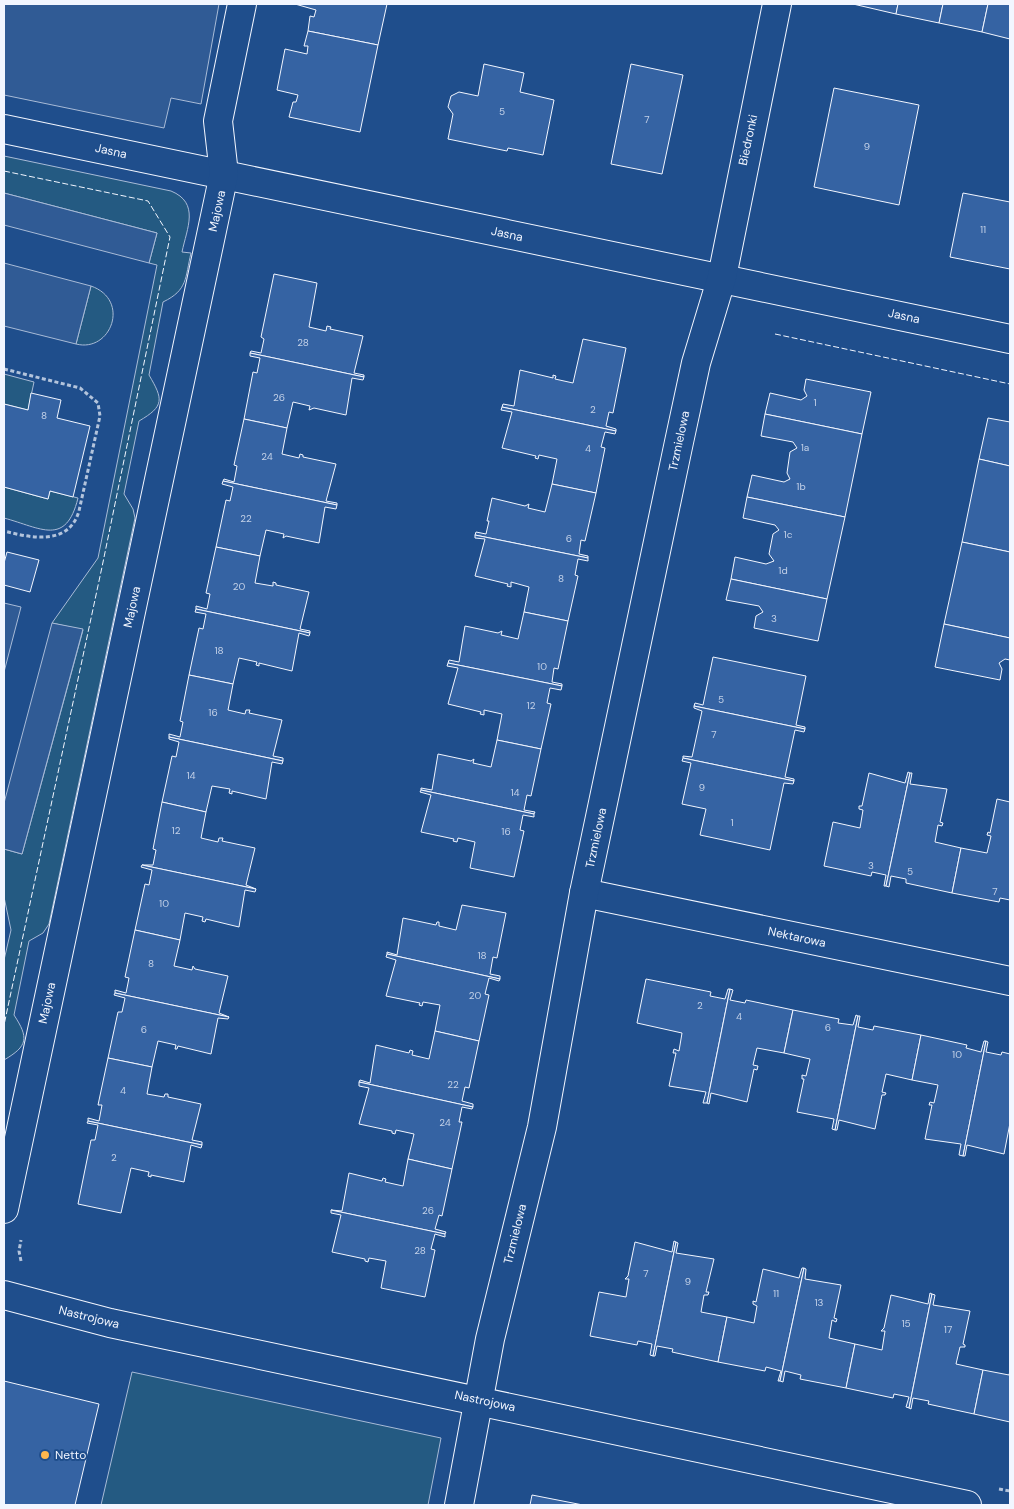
<svg xmlns="http://www.w3.org/2000/svg" width="1014" height="1509" viewBox="0 0 1014 1509" font-family="'DM Sans',sans-serif">
<style>
.green{fill:#245a82;stroke:#a8bbd7}
.parking{fill:#305b95;stroke:#a8bbd7}
.building{fill:#3563a3;stroke:#f2f6ff}
.lines{fill:none;stroke-linecap:round;stroke-linejoin:round}
.minor-casing{stroke:#f2f6ff;stroke-width:30}
.path{stroke:#b3c4dc;stroke-width:3;stroke-dasharray:4 2.5;stroke-linecap:butt}
.minor{stroke:#1f4e8c;stroke-width:28}
.fence{stroke:#f2f6ff;stroke-width:1;stroke-dasharray:6 2.5;stroke-linecap:butt}
.poi-dot{fill:#ffb74d;stroke:#1f4e8c;stroke-width:2}
.labels{text-anchor:middle;stroke-width:4;stroke-linejoin:round;paint-order:stroke}
.number-label{font-size:10px;fill:#c3d1e8}
.street-label{font-size:12px;fill:#f2f6ff;stroke:#1f4e8c}
.poi-label{font-size:12px;fill:#f2f6ff;stroke:#1f4e8c;text-anchor:start}
</style>
<rect width="100%" height="100%" fill="#1f4e8c"/>
<!-- green -->
<g class="green">
<path d="M 4,156 L 171,191 C 200,203 187,228 182,252 L 191,253 C 185,278 188,290 163,302 L 149,375 C 163,399 165,406 139,421 L 124,494 L 133,509 L 135,518 L 49,924 L 43,933 L 29,941 L 14,1015 C 29,1038 28,1046 4,1060 L 4,960 L 11,930 L 4,897 L 4,849 L 22,854 L 83,630 L 52,623 L 98,558 L 157,265 L 149,263 L 157,233 L 4,193 Z"/>
<path d="M 91,286 C 131,300 111,353 76,344 Z"/>
<path d="M 4,374 L 34,382 L 28,410 L 4,404 Z"/>
<path d="M 4,487 L 48,499 L 50,491 L 78,498 C 66,547 41,528 4,518 Z"/>
<path d="M 132,1372 L 441,1438 L 428,1505 L 101,1505 Z"/>
</g>
<!-- parking -->
<g class="parking">
<path d="M 4,4 L 219,4 L 201,104 L 171,98 L 164,128 L 4,95 Z"/>
<path d="M 4,193 L 157,233 L 149,263 L 4,225 Z"/>
<path d="M 4,263 L 91,286 L 76,344 L 4,326 Z"/>
<path d="M 4,603 L 21,607 L 4,672 Z"/>
<path d="M 52,623 L 83,629 L 22,854 L 4,849 L 4,803 Z"/>
</g>
<!-- building -->
<g class="building">
<path d="M 295,4 L 387,4 L 378,45 L 308,31 L 310,16 L 314,17 L 316,10 Z"/>
<path d="M 853,4 L 898,4 L 896,14 Z"/>
<path d="M 898,4 L 943,4 L 939,23 L 896,14 Z"/>
<path d="M 943,4 L 988,4 L 982,32 L 939,23 Z"/>
<path d="M 988,4 L 1010,4 L 1010,39 L 982,32 Z"/>
<path d="M 308,31 L 378,45 L 360,132 L 289,117 L 293,102 L 296,102 L 298,95 L 277,90 L 285,49 L 307,54 L 308,46 L 304,46 Z"/>
<path d="M 484,64 L 524,73 L 520,92 L 554,100 L 543,155 L 508,148 L 507,151 L 448,139 L 453,114 L 448,107 L 451,96 L 459,92 L 478,96 Z"/>
<path d="M 631,64 L 683,75 L 662,174 L 611,164 Z"/>
<path d="M 834,88 L 919,105 L 899,205 L 814,187 Z"/>
<path d="M 963,193 L 1010,202 L 1010,269 L 950,257 Z"/>
<path d="M 274,274 L 317,283 L 309,327 L 326,331 L 327,326 L 331,327 L 330,329 L 363,336 L 354,373 L 364,375 L 364,377 L 250,353 L 251,351 L 261,353 L 264,339 L 261,337 Z"/>
<path d="M 583,339 L 626,348 L 613,413 L 609,412 L 606,426 L 616,429 L 616,431 L 502,407 L 503,404 L 514,406 L 520,370 L 553,378 L 553,375 L 556,376 L 555,379 L 573,383 Z"/>
<path d="M 250,353 L 364,377 L 363,380 L 352,378 L 346,415 L 314,408 L 309,410 L 310,406 L 293,402 L 287,428 L 244,419 L 253,372 L 257,373 L 260,358 L 250,356 Z"/>
<path d="M 806,379 L 871,392 L 862,434 L 765,414 L 770,393 L 801,400 L 807,396 L 804,390 Z"/>
<path d="M 31,393 L 61,400 L 57,418 L 90,426 L 73,497 L 50,491 L 48,499 L 4,487 L 4,404 L 28,410 Z"/>
<path d="M 502,407 L 616,431 L 615,434 L 605,432 L 601,447 L 605,448 L 596,493 L 552,484 L 557,459 L 539,455 L 538,459 L 535,458 L 536,456 L 502,448 L 512,412 L 501,410 Z"/>
<path d="M 765,414 L 862,434 L 845,517 L 747,497 L 752,475 L 784,482 L 790,479 L 787,473 L 790,452 L 797,448 L 793,442 L 761,436 Z"/>
<path d="M 988,418 L 1010,422 L 1010,466 L 979,459 Z"/>
<path d="M 244,419 L 287,428 L 282,454 L 299,458 L 300,454 L 303,455 L 303,457 L 336,464 L 326,501 L 337,503 L 337,505 L 223,481 L 224,479 L 234,482 L 237,466 L 234,465 Z"/>
<path d="M 979,459 L 1010,466 L 1010,552 L 962,542 Z"/>
<path d="M 223,481 L 337,505 L 336,509 L 325,507 L 319,543 L 286,536 L 283,538 L 284,534 L 266,530 L 260,556 L 216,547 L 226,500 L 230,501 L 233,487 L 222,484 Z"/>
<path d="M 552,484 L 596,493 L 585,541 L 581,540 L 579,554 L 588,556 L 588,558 L 475,535 L 476,532 L 486,534 L 489,521 L 487,521 L 492,498 L 525,506 L 529,504 L 528,508 L 545,512 Z"/>
<path d="M 747,497 L 845,517 L 827,599 L 731,579 L 735,557 L 766,564 L 774,561 L 769,554 L 773,534 L 779,530 L 775,525 L 743,518 Z"/>
<path d="M 475,535 L 588,558 L 588,561 L 578,559 L 575,575 L 578,576 L 568,621 L 524,612 L 529,587 L 511,582 L 511,587 L 507,586 L 508,584 L 475,576 L 485,539 L 475,538 Z"/>
<path d="M 962,542 L 1010,552 L 1010,638 L 944,624 Z"/>
<path d="M 216,547 L 260,556 L 255,583 L 273,586 L 273,582 L 276,583 L 276,585 L 309,592 L 300,629 L 310,631 L 310,633 L 196,609 L 196,606 L 207,609 L 210,594 L 206,593 Z"/>
<path d="M 7,552 L 39,560 L 30,592 L 4,585 L 4,563 Z"/>
<path d="M 731,579 L 827,599 L 818,641 L 754,628 L 756,616 L 763,612 L 759,606 L 726,600 Z"/>
<path d="M 196,609 L 310,633 L 309,636 L 299,633 L 292,671 L 259,663 L 259,666 L 256,665 L 257,662 L 239,658 L 233,684 L 189,675 L 199,628 L 203,629 L 206,614 L 195,612 Z"/>
<path d="M 524,612 L 568,621 L 558,669 L 554,668 L 552,682 L 562,684 L 562,686 L 448,663 L 449,660 L 459,662 L 465,626 L 498,633 L 502,631 L 501,635 L 518,639 Z"/>
<path d="M 944,624 L 1010,638 L 1010,660 L 1005,659 L 999,663 L 1002,669 L 1000,680 L 935,667 Z"/>
<path d="M 713,657 L 806,676 L 796,725 L 805,727 L 805,729 L 694,706 L 695,703 L 703,705 Z"/>
<path d="M 448,663 L 562,686 L 561,690 L 550,688 L 547,703 L 551,704 L 541,749 L 497,740 L 502,714 L 484,710 L 484,715 L 480,714 L 481,712 L 448,704 L 458,668 L 447,666 Z"/>
<path d="M 189,675 L 233,684 L 228,710 L 245,714 L 246,710 L 250,710 L 249,713 L 282,720 L 273,756 L 283,758 L 283,761 L 169,737 L 169,734 L 180,737 L 183,722 L 180,721 Z"/>
<path d="M 694,706 L 805,729 L 804,732 L 795,730 L 785,777 L 794,779 L 794,781 L 683,758 L 683,756 L 692,757 L 702,711 L 694,708 Z"/>
<path d="M 169,737 L 283,761 L 282,764 L 272,762 L 266,799 L 232,791 L 232,794 L 229,793 L 230,789 L 212,786 L 206,812 L 162,802 L 172,756 L 176,757 L 179,742 L 169,739 Z"/>
<path d="M 497,740 L 541,749 L 531,796 L 527,795 L 524,810 L 535,812 L 534,814 L 421,790 L 421,788 L 432,790 L 438,754 L 471,761 L 474,759 L 473,763 L 491,767 Z"/>
<path d="M 683,758 L 794,781 L 793,784 L 784,783 L 770,850 L 700,835 L 706,809 L 682,804 L 691,763 L 682,761 Z"/>
<path d="M 908,772 L 910,773 L 886,886 L 884,886 L 886,875 L 872,872 L 871,876 L 824,866 L 833,822 L 860,828 L 863,810 L 859,809 L 859,806 L 862,806 L 869,773 L 905,783 Z"/>
<path d="M 910,773 L 912,773 L 910,784 L 947,789 L 940,822 L 943,823 L 942,826 L 938,825 L 935,842 L 961,848 L 952,893 L 906,883 L 906,879 L 891,876 L 889,887 L 886,886 Z"/>
<path d="M 421,790 L 534,814 L 534,817 L 523,815 L 520,830 L 524,831 L 514,877 L 470,868 L 475,842 L 458,838 L 457,842 L 453,841 L 454,839 L 421,832 L 431,795 L 420,792 Z"/>
<path d="M 997,799 L 1010,802 L 1010,900 L 1000,898 L 999,902 L 952,893 L 961,848 L 987,853 L 991,836 L 987,835 L 988,832 L 990,833 Z"/>
<path d="M 162,802 L 206,812 L 201,838 L 218,842 L 219,838 L 223,838 L 222,841 L 255,848 L 246,885 L 256,889 L 142,865 L 153,865 L 156,850 L 153,849 Z"/>
<path d="M 142,865 L 256,889 L 255,892 L 245,890 L 239,927 L 206,919 L 205,922 L 202,921 L 203,917 L 185,913 L 180,940 L 135,930 L 145,884 L 149,885 L 152,870 L 141,867 Z"/>
<path d="M 462,905 L 506,913 L 497,958 L 493,957 L 490,974 L 500,976 L 500,979 L 387,954 L 387,952 L 397,955 L 403,918 L 436,925 L 437,922 L 439,922 L 439,926 L 456,930 Z"/>
<path d="M 135,930 L 180,940 L 174,966 L 192,970 L 193,966 L 195,969 L 228,976 L 219,1013 L 229,1017 L 115,993 L 115,990 L 126,993 L 129,978 L 125,977 Z"/>
<path d="M 387,954 L 500,979 L 499,981 L 489,978 L 485,994 L 489,995 L 479,1041 L 435,1031 L 440,1005 L 423,1002 L 422,1006 L 419,1005 L 420,1003 L 386,996 L 396,960 L 386,957 Z"/>
<path d="M 646,979 L 711,992 L 710,996 L 725,999 L 728,989 L 730,989 L 707,1103 L 703,1103 L 706,1092 L 669,1086 L 676,1053 L 673,1053 L 674,1049 L 679,1051 L 682,1033 L 637,1023 Z"/>
<path d="M 730,989 L 733,990 L 730,1000 L 745,1003 L 746,1000 L 793,1010 L 784,1053 L 757,1048 L 753,1065 L 758,1066 L 757,1070 L 754,1069 L 747,1102 L 711,1093 L 709,1104 L 707,1103 Z"/>
<path d="M 115,993 L 229,1017 L 228,1019 L 218,1018 L 211,1054 L 178,1046 L 177,1049 L 175,1049 L 176,1045 L 158,1041 L 152,1067 L 108,1058 L 118,1012 L 122,1012 L 125,998 L 114,995 Z"/>
<path d="M 793,1010 L 839,1019 L 838,1023 L 853,1025 L 856,1015 L 858,1016 L 835,1130 L 832,1129 L 834,1119 L 797,1112 L 804,1079 L 802,1079 L 802,1075 L 806,1076 L 810,1059 L 784,1053 Z"/>
<path d="M 858,1016 L 860,1016 L 858,1027 L 873,1030 L 874,1026 L 921,1035 L 912,1080 L 886,1074 L 882,1092 L 886,1093 L 885,1095 L 882,1095 L 875,1129 L 839,1120 L 837,1130 L 835,1130 Z"/>
<path d="M 435,1031 L 479,1041 L 469,1088 L 465,1087 L 462,1101 L 473,1104 L 473,1107 L 359,1082 L 360,1080 L 370,1083 L 376,1045 L 409,1053 L 410,1050 L 413,1051 L 412,1055 L 429,1059 Z"/>
<path d="M 921,1035 L 967,1045 L 966,1048 L 981,1052 L 984,1041 L 986,1041 L 963,1156 L 959,1155 L 961,1144 L 925,1139 L 932,1105 L 929,1105 L 930,1102 L 934,1103 L 938,1085 L 912,1080 Z"/>
<path d="M 986,1041 L 988,1042 L 986,1052 L 1001,1055 L 1002,1052 L 1010,1054 L 1010,1123 L 1004,1154 L 967,1145 L 965,1156 L 963,1156 Z"/>
<path d="M 108,1058 L 152,1067 L 147,1094 L 164,1097 L 165,1094 L 168,1094 L 168,1097 L 201,1104 L 192,1140 L 202,1142 L 202,1145 L 88,1121 L 88,1118 L 99,1121 L 102,1105 L 98,1105 Z"/>
<path d="M 359,1082 L 473,1107 L 472,1109 L 462,1107 L 459,1122 L 462,1122 L 452,1169 L 408,1159 L 414,1134 L 396,1130 L 395,1134 L 392,1133 L 392,1131 L 359,1124 L 369,1088 L 359,1086 Z"/>
<path d="M 88,1121 L 202,1145 L 201,1148 L 191,1145 L 184,1182 L 151,1175 L 151,1177 L 148,1176 L 149,1172 L 131,1168 L 121,1213 L 78,1204 L 91,1140 L 95,1140 L 98,1125 L 87,1123 Z"/>
<path d="M 408,1159 L 452,1169 L 442,1216 L 439,1215 L 435,1229 L 446,1232 L 445,1234 L 331,1210 L 342,1211 L 349,1173 L 382,1181 L 383,1178 L 386,1179 L 385,1182 L 403,1186 Z"/>
<path d="M 331,1210 L 445,1234 L 445,1237 L 435,1234 L 431,1249 L 435,1250 L 425,1297 L 381,1288 L 386,1261 L 369,1258 L 368,1262 L 365,1261 L 365,1259 L 332,1252 L 341,1215 L 331,1213 Z"/>
<path d="M 674,1241 L 676,1242 L 653,1356 L 650,1355 L 652,1344 L 638,1341 L 637,1345 L 590,1336 L 599,1292 L 626,1297 L 629,1279 L 625,1279 L 628,1276 L 635,1242 L 672,1252 Z"/>
<path d="M 676,1242 L 678,1243 L 676,1253 L 714,1259 L 706,1292 L 709,1292 L 708,1295 L 704,1295 L 701,1312 L 727,1317 L 718,1362 L 672,1352 L 673,1349 L 657,1346 L 655,1356 L 653,1356 Z"/>
<path d="M 802,1268 L 804,1268 L 780,1381 L 778,1381 L 781,1371 L 766,1367 L 765,1371 L 718,1362 L 727,1317 L 754,1323 L 757,1306 L 753,1304 L 753,1301 L 756,1302 L 763,1269 L 799,1278 Z"/>
<path d="M 804,1268 L 806,1269 L 805,1279 L 841,1285 L 834,1318 L 837,1319 L 836,1322 L 832,1320 L 829,1338 L 855,1344 L 846,1388 L 800,1379 L 801,1375 L 785,1371 L 783,1382 L 780,1381 Z"/>
<path d="M 930,1293 L 932,1294 L 909,1408 L 906,1407 L 909,1397 L 894,1394 L 893,1398 L 846,1388 L 855,1344 L 882,1350 L 885,1331 L 881,1331 L 884,1328 L 891,1295 L 928,1304 Z"/>
<path d="M 932,1294 L 935,1295 L 933,1305 L 970,1311 L 963,1344 L 965,1345 L 965,1347 L 960,1347 L 956,1364 L 983,1370 L 974,1414 L 928,1404 L 929,1401 L 913,1398 L 911,1409 L 909,1408 Z"/>
<path d="M 983,1370 L 1009,1375 L 1010,1371 L 1010,1422 L 974,1414 Z"/>
<path d="M 4,1381 L 99,1404 L 75,1505 L 4,1505 Z"/>
<path d="M 532,1495 L 583,1505 L 530,1505 Z"/>
</g>
<g class="lines">
<!-- minor casing -->
<g class="minor-casing">
<g id="minor">
<path d="M 4,129 L 1010,339"/>
<path d="M 584,893 L 1010,981"/>
<path d="M 4,1209 L 224,174 L 218,121 L 242,4"/>
<path d="M 4,1295 L 110,1323 L 967,1505"/>
<path d="M 459,1505 L 490,1339 L 542,1127 L 584,893 L 679,442 L 696,363 L 722,277 L 777,4"/>
</g>
</g>
<!-- path -->
<g class="path">
<path d="M 4,369 L 80,388 L 98,403 L 100,416 L 79,511 C 69,546 31,538 4,531"/>
<path d="M 21,1261 L 19,1251 L 21,1240"/>
<path d="M 999,1489 L 1010,1491"/>
</g>
<!-- minor -->
<use href="#minor" class="minor"/>
<!-- fence -->
<g class="fence">
<path d="M 4,171 L 148,201 L 170,237 L 102,567 L 4,1025"/>
<path d="M 775,334 L 1010,384"/>
</g>
</g>
<!-- markers -->
<circle class="poi-dot" cx="45" cy="1455" r="5"/>
<g class="labels">
<!-- number labels -->
<g class="number-label">
<text x="502" y="115">5</text>
<text x="647" y="123">7</text>
<text x="867" y="150">9</text>
<text x="983" y="233">11</text>
<text x="303" y="346">28</text>
<text x="279" y="401">26</text>
<text x="815" y="406">1</text>
<text x="593" y="413">2</text>
<text x="44" y="419">8</text>
<text x="805" y="451">1a</text>
<text x="588" y="452">4</text>
<text x="267" y="460">24</text>
<text x="801" y="490">1b</text>
<text x="246" y="522">22</text>
<text x="788" y="538">1c</text>
<text x="569" y="542">6</text>
<text x="783" y="574">1d</text>
<text x="561" y="582">8</text>
<text x="239" y="590">20</text>
<text x="774" y="622">3</text>
<text x="219" y="654">18</text>
<text x="542" y="670">10</text>
<text x="721" y="703">5</text>
<text x="531" y="709">12</text>
<text x="213" y="716">16</text>
<text x="714" y="738">7</text>
<text x="191" y="779">14</text>
<text x="702" y="791">9</text>
<text x="515" y="796">14</text>
<text x="732" y="826">1</text>
<text x="176" y="834">12</text>
<text x="506" y="835">16</text>
<text x="871" y="869">3</text>
<text x="910" y="875">5</text>
<text x="995" y="895">7</text>
<text x="164" y="907">10</text>
<text x="482" y="959">18</text>
<text x="151" y="967">8</text>
<text x="475" y="999">20</text>
<text x="700" y="1009">2</text>
<text x="739" y="1020">4</text>
<text x="828" y="1031">6</text>
<text x="144" y="1033">6</text>
<text x="957" y="1058">10</text>
<text x="453" y="1088">22</text>
<text x="123" y="1094">4</text>
<text x="445" y="1126">24</text>
<text x="114" y="1161">2</text>
<text x="428" y="1214">26</text>
<text x="420" y="1254">28</text>
<text x="646" y="1277">7</text>
<text x="688" y="1285">9</text>
<text x="776" y="1297">11</text>
<text x="819" y="1306">13</text>
<text x="906" y="1327">15</text>
<text x="948" y="1333">17</text>
</g>
<!-- street labels -->
<g class="street-label">
<text transform="translate(748 140) rotate(-78)" y="4">Biedronki</text>
<text transform="translate(111 151) rotate(12)" y="4">Jasna</text>
<text transform="translate(217 211) rotate(-78)" y="4">Majowa</text>
<text transform="translate(507 234) rotate(12)" y="4">Jasna</text>
<text transform="translate(904 316) rotate(12)" y="4">Jasna</text>
<text transform="translate(679 441) rotate(-78)" y="4">Trzmielowa</text>
<text transform="translate(132 607) rotate(-78)" y="4">Majowa</text>
<text transform="translate(596 838) rotate(-78)" y="4">Trzmielowa</text>
<text transform="translate(797 937) rotate(12)" y="4">Nektarowa</text>
<text transform="translate(47 1003) rotate(-78)" y="4">Majowa</text>
<text transform="translate(515 1234) rotate(-76)" y="4">Trzmielowa</text>
<text transform="translate(89 1317) rotate(14)" y="4">Nastrojowa</text>
<text transform="translate(485 1401) rotate(12)" y="4">Nastrojowa</text>
</g>
<!-- poi labels -->
<g class="poi-label">
<text x="55" y="1459">Netto</text>
</g>
</g>
<!-- border -->
<rect width="1014" height="1509" fill="none" stroke="#f2f6ff" stroke-width="10"/>
</svg>
